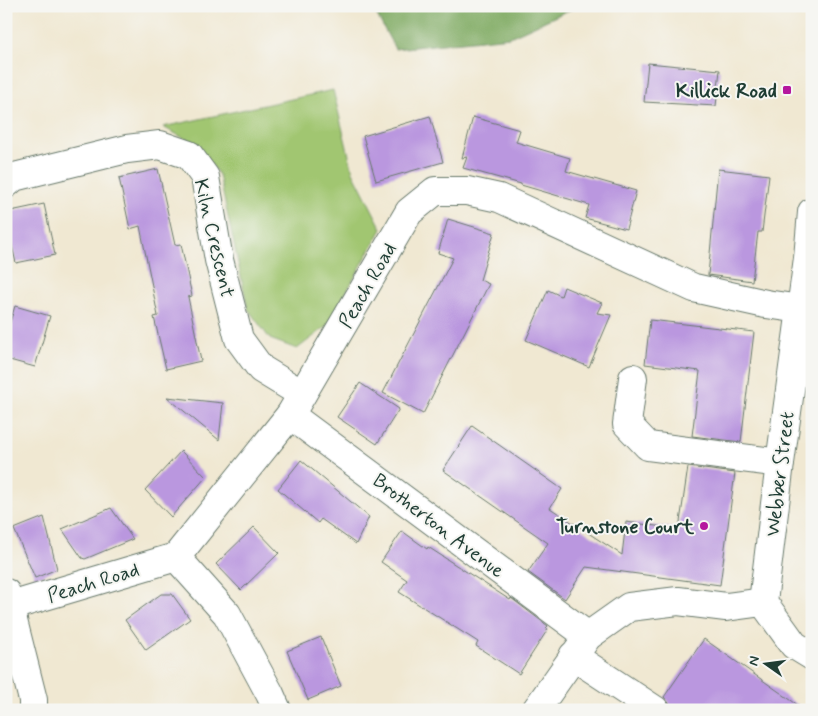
<svg xmlns="http://www.w3.org/2000/svg" width="818" height="716" viewBox="0 0 818 716" font-family="Mynerve,sans-serif">
<style>
.green{fill:#a1c671;stroke:#608252}
.forest{fill:#80ab63;stroke:#50744c}
.building{fill:#ba97df}
.lines{fill:none;stroke-linecap:round;stroke-linejoin:round}
.minor-casing{stroke:#68796b;stroke-width:30}
.minor{stroke:#fff;stroke-width:28}
.poi-dot{fill:#b5179e;stroke:#f6f6f2;stroke-width:2}
.labels{text-anchor:middle;stroke-width:4;stroke-linejoin:round;paint-order:stroke}
.poi-label{font-size:20px;font-weight:bold;fill:#1f3d34;stroke:#f6f6f2;text-anchor:end}
.street-label{font-size:20px;fill:#1f3d34;stroke:#f6f6f2}
</style>
<rect width="100%" height="100%" fill="#f6f6f2"/>
<filter id="ink" filterUnits="userSpaceOnUse"><feTurbulence type="fractalNoise" baseFrequency=".02" numOctaves="2"/><feDisplacementMap in="SourceGraphic" scale="10" xChannelSelector="R" yChannelSelector="G"/><feConvolveMatrix kernelMatrix="1 2 1 2 8 2 1 2 1" color-interpolation-filters="sRGB"/></filter>
<filter id="wash" filterUnits="userSpaceOnUse"><feTurbulence type="fractalNoise" baseFrequency=".0096" numOctaves="4" result="noise"/><feDisplacementMap in="SourceGraphic" scale="20" xChannelSelector="R" yChannelSelector="G"/><feGaussianBlur stdDeviation="1.12" result="paint"/><feColorMatrix in="noise" values="0 0 0 0 0 0 0 0 0 0 0 0 0 0 0 0 0 1.4 0 .05"/><feComposite in="paint" operator="in"/></filter>
<g filter="url(#wash)">
<rect width="100%" height="100%" fill="#f0e8d2"/>
<!-- green -->
<path class="green" d="M 333,90 L 353,172 L 382,229 L 327,326 L 297,349 L 270,339 L 248,309 L 219,175 L 197,145 L 163,127 Z"/>
<!-- forest -->
<path class="forest" d="M 372,6 L 578,6 L 510,37 L 395,49 Z"/>
<g id="blocks">
<!-- building -->
<g class="building">
<path d="M 648,63 L 720,70 L 716,106 L 644,102 Z"/>
<path d="M 430,116 L 443,162 L 376,181 L 363,136 Z"/>
<path d="M 473,117 L 520,130 L 516,142 L 570,158 L 566,171 L 636,191 L 626,229 L 585,218 L 589,205 L 521,185 L 521,184 L 463,168 L 467,157 L 462,158 Z"/>
<path d="M 158,169 L 175,245 L 181,244 L 192,296 L 188,297 L 201,361 L 166,369 L 154,317 L 158,316 L 140,226 L 130,229 L 119,178 Z"/>
<path d="M 718,169 L 769,175 L 762,232 L 758,232 L 752,281 L 708,275 Z"/>
<path d="M 44,204 L 55,255 L 16,263 L 6,219 L 6,212 Z"/>
<path d="M 448,219 L 494,233 L 480,280 L 489,284 L 423,414 L 383,393 L 453,258 L 438,253 Z"/>
<path d="M 564,287 L 602,303 L 597,313 L 611,315 L 589,367 L 526,340 L 548,290 L 561,296 Z"/>
<path d="M 15,306 L 50,316 L 35,367 L 6,359 L 6,335 Z"/>
<path d="M 650,320 L 754,332 L 741,442 L 692,436 L 700,371 L 645,364 Z"/>
<path d="M 360,383 L 399,409 L 377,444 L 337,417 Z"/>
<path d="M 167,397 L 223,403 L 219,440 Z"/>
<path d="M 472,426 L 562,489 L 550,508 L 622,555 L 626,522 L 679,529 L 688,467 L 735,473 L 720,585 L 586,567 L 565,599 L 528,572 L 548,543 L 443,470 Z"/>
<path d="M 181,451 L 206,477 L 171,517 L 145,490 Z"/>
<path d="M 301,460 L 369,517 L 356,544 L 321,519 L 318,523 L 278,489 Z"/>
<path d="M 111,508 L 133,539 L 85,559 L 82,558 L 62,529 Z"/>
<path d="M 44,517 L 57,569 L 35,578 L 14,529 Z"/>
<path d="M 254,527 L 279,553 L 241,590 L 216,564 Z"/>
<path d="M 402,531 L 427,549 L 428,547 L 510,600 L 511,598 L 548,626 L 546,628 L 548,629 L 519,674 L 476,646 L 478,642 L 399,592 L 407,580 L 381,562 Z"/>
<path d="M 161,594 L 172,594 L 190,619 L 146,650 L 125,620 Z"/>
<path d="M 321,637 L 341,686 L 308,700 L 287,651 Z"/>
<path d="M 704,639 L 805,710 L 670,710 L 669,703 L 664,697 Z"/>
</g>
</g>
</g>
<g filter="url(#ink)">
<use href="#blocks" fill-opacity="0" stroke="#68796b" stroke-width="1"/>
<g class="lines">
<!-- minor casing -->
<g class="minor-casing">
<g id="minor">
<path d="M 6,184 L 14,177 L 127,149 L 160,145 L 189,155 L 205,177 L 219,260 L 239,339 L 261,369 L 302,394"/>
<path d="M 812,212 L 808,258 L 780,463 L 763,602 L 794,645 L 812,656"/>
<path d="M 633,378 L 627,424 L 648,446 L 780,463"/>
<path d="M 290,415 L 588,636"/>
<path d="M 176,557 L 227,614 L 270,694 L 277,710"/>
<path d="M 6,593 L 33,700 L 33,710"/>
<path d="M 11,606 L 176,557 L 290,415 L 409,212 L 435,191 L 467,191 L 499,198 L 694,288 L 766,304 L 801,309"/>
<path d="M 573,656 L 655,710"/>
<path d="M 536,710 L 588,636 L 629,607 L 678,601 L 726,607 L 763,602"/>
</g>
</g>
<!-- minor -->
<use href="#minor" class="minor"/>
</g>
</g>
<!-- markers -->
<g class="poi-dot">
<rect x="782" y="85" width="10" height="10" rx="2.5"/>
<circle cx="704" cy="526" r="5"/>
</g>
<g class="labels">
<!-- poi labels -->
<g class="poi-label">
<text x="777" y="97">Killick Road</text>
<text x="694" y="533">Turnstone Court</text>
</g>
<!-- street labels -->
<g class="street-label">
<text transform="translate(215 238) rotate(77)" y="7">Kiln Crescent</text>
<text transform="translate(367 285) rotate(-60)" y="7">Peach Road</text>
<text transform="translate(779 474) rotate(-83)" y="7">Webber Street</text>
<text transform="translate(439 525) rotate(37)" y="7">Brotherton Avenue</text>
<text transform="translate(93 582) rotate(-17)" y="7">Peach Road</text>
</g>
</g>
<!-- margin -->
<rect width="818" height="716" fill="none" stroke="#f6f6f2" stroke-width="25"/>
<!-- north arrow -->
<g transform="translate(766 664) rotate(284)" stroke="#f6f6f2" stroke-width="4" paint-order="stroke">
<path d="M0-4L9 19L0 12L-9 19Z" fill="#1f3d34"/>
<text y="-8" font-size="14" font-weight="bold" text-anchor="middle" fill="#1f3d34">N</text>
</g>
</svg>
